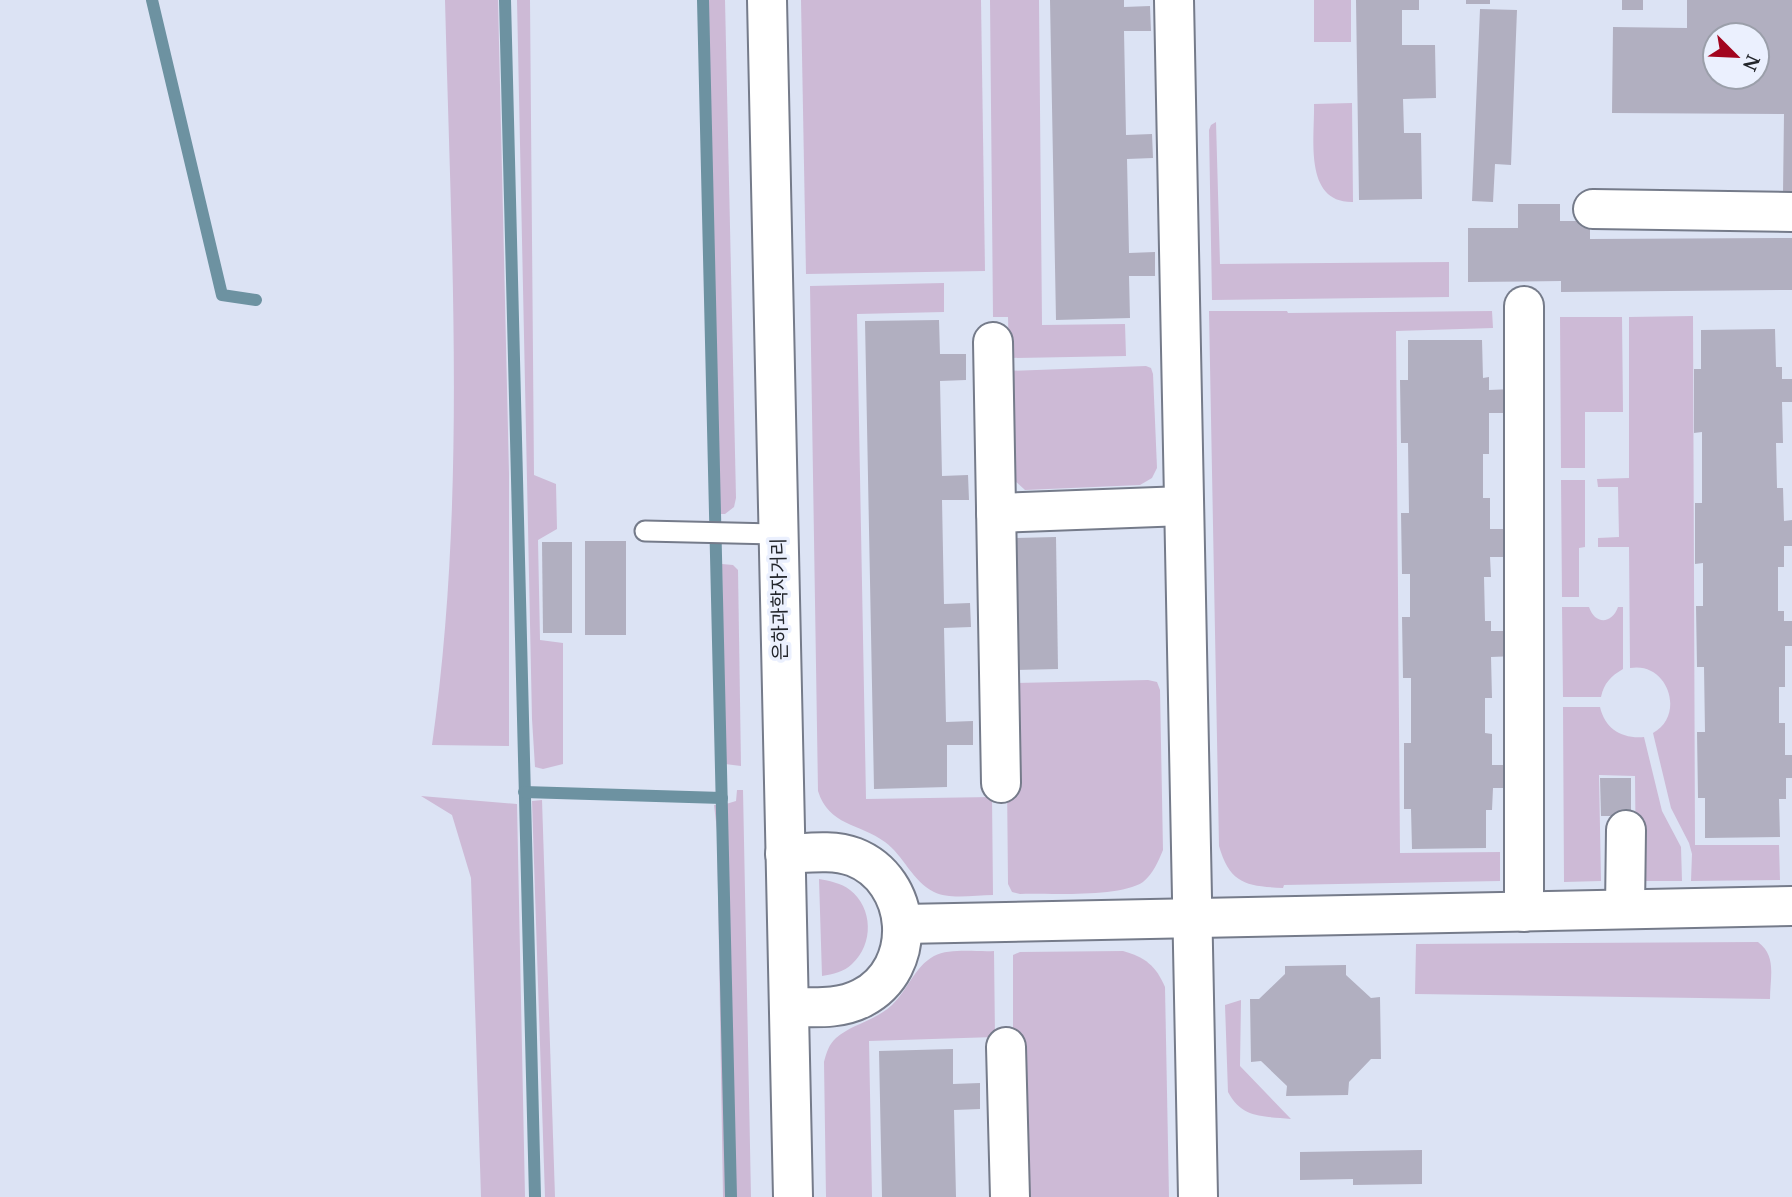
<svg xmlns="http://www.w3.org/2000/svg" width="1792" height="1197" viewBox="0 0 1792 1197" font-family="'Noto Serif','Noto Sans KR',serif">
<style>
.green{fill:#cdbad6}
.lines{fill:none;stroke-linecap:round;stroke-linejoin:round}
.stream{stroke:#6d92a1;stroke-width:12}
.building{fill:#b1afc0;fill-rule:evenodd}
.service-casing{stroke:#757b8a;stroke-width:23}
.minor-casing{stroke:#757b8a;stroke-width:42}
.service{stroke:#fff;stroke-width:19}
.minor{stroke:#fff;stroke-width:38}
.labels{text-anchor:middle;stroke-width:7;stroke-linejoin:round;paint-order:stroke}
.street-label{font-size:19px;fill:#22252b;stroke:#ebf0fe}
</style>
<rect width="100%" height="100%" fill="#dce3f4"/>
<!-- green -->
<g class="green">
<path d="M 445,0 L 498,0 L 509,474 L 509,746 L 432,745 C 467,499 451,248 445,0 Z"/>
<path d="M 517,0 L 530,0 L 534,475 L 556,484 L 557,529 L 538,540 L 540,640 L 563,643 L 563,764 L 543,769 L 535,767 L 532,719 Z"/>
<path d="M 707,0 L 725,0 L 736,498 L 734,507 L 725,514 L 718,514 Z"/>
<path d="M 801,0 L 981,0 L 985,271 L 806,274 Z"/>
<path d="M 990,0 L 1039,0 L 1042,325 L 1125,324 L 1126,356 L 1009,358 L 1008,317 L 993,317 Z"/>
<rect x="1314" y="0" width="37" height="42"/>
<path d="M 1352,103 L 1353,202 C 1303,203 1315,137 1314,104 Z"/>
<path d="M 1216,122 L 1220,264 L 1449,262 L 1449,297 L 1212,300 L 1209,130 L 1211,125 Z"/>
<path d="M 944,283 L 944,312 L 857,314 L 866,799 L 992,797 L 993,895 C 975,895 950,900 934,892 C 912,881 904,856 885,842 C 859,823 829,826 818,791 L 810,286 Z"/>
<path d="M 1209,311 L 1287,311 L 1288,313 L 1492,311 L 1493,328 L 1396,331 L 1400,853 L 1500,852 L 1500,881 L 1284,885 L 1283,888 C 1246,886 1230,884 1219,846 Z"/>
<path d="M 1693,316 L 1695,845 L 1779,845 L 1780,880 L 1691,881 L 1692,854 L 1689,843 L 1671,808 L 1653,733 C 1686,715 1668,661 1630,668 L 1629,547 L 1598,547 L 1598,538 L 1619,537 L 1618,487 L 1598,487 L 1597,479 L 1629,478 L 1629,317 Z"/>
<path d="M 1560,317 L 1622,317 L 1623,412 L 1585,412 L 1585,468 L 1561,468 Z"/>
<path d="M 1146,366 L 1151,368 L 1153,374 L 1157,468 L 1152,478 L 1140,485 L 1025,490 L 1014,480 L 1006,371 Z"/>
<path d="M 1561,480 L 1585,480 L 1585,547 L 1579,548 L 1579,597 L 1562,597 Z"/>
<path d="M 722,564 L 733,565 L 738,570 L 741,766 L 725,764 Z"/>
<path d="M 1562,607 L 1589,607 C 1595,625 1612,624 1618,607 L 1623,607 L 1623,669 C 1611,676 1604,683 1601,697 L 1563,697 Z"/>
<path d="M 1148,680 L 1157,682 L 1160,690 L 1163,850 C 1158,862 1153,874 1143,882 C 1119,898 1050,893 1020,894 L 1012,892 L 1008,884 L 1007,780 L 1016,683 Z"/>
<path d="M 1563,707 L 1600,707 C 1605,729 1622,739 1644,737 L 1662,811 L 1681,847 L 1682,881 L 1638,881 L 1636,873 L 1635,776 L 1599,775 L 1601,881 L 1564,882 Z"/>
<path d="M 737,790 L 743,790 L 751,1197 L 735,1197 L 726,804 L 736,801 Z"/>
<path d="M 421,796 L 517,804 L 525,1197 L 481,1197 L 471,878 L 452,815 Z"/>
<path d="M 542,800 L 555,1197 L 545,1197 L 532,801 Z"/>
<path d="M 714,805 L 720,805 L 721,829 L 729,1197 L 723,1197 L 717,830 Z"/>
<path d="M 819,879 C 830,881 841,883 850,890 C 873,908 874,944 852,964 C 844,972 833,974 822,976 Z"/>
<path d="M 1758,942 C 1777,956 1770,977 1770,999 L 1415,994 L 1416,944 Z"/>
<path d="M 994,951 L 995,1037 L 869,1041 L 872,1197 L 826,1197 L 824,1062 C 826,1054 829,1044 836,1038 C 852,1024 875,1021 892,1005 C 908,990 914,967 934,956 C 950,948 976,952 994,951 Z"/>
<path d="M 1123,951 C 1145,957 1156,966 1165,987 L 1169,1197 L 1025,1197 L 1013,1050 L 1013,955 L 1020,952 Z"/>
<path d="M 1241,1000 L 1240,1066 L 1291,1119 C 1264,1116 1242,1119 1228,1092 L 1225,1005 Z"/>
</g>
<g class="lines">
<!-- stream -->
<g class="stream">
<path d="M 152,0 L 222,295 L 256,300"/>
<path d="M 505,0 L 535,1197"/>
<path d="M 703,0 L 731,1197"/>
<path d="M 524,792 L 722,798"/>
</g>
</g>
<!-- building -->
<g class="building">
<path d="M 1050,0 L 1124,0 L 1124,7 L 1150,6 L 1151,31 L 1124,31 L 1126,135 L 1152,134 L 1153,158 L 1127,159 L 1129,253 L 1155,252 L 1155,276 L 1129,276 L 1130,318 L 1056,320 Z"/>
<path d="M 1356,0 L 1419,0 L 1419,10 L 1402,10 L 1402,45 L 1435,45 L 1436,98 L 1403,99 L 1404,133 L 1421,133 L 1422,199 L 1359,200 Z"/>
<rect x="1466" y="0" width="24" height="4"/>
<rect x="1622" y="0" width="21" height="10"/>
<path d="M 1687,0 L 1792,0 L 1792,193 L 1783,193 L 1784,114 L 1612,113 L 1613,27 L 1687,28 ZM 1715,35 L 1757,35 L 1757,77 L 1715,77 Z"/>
<path d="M 1480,9 L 1517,10 L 1511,165 L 1495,164 L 1493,202 L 1472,201 Z"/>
<path d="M 1518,204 L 1560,204 L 1560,221 L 1590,221 L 1590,239 L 1792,238 L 1792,290 L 1561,292 L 1561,281 L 1468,282 L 1468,228 L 1518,228 Z"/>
<path d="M 939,320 L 940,354 L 966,354 L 966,380 L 940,381 L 942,476 L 968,475 L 969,500 L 942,500 L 944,604 L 970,603 L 971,627 L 944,628 L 946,722 L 973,721 L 973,745 L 947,745 L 947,787 L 874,789 L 865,321 Z"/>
<path d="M 1775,329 L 1776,367 L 1782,367 L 1782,379 L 1792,379 L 1792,402 L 1782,402 L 1783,443 L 1776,443 L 1777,488 L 1783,488 L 1784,521 L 1792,520 L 1792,546 L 1784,546 L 1784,567 L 1778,567 L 1778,611 L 1784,611 L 1784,621 L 1792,621 L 1792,646 L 1785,646 L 1785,687 L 1779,687 L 1779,723 L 1785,723 L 1785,755 L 1792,755 L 1792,778 L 1786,778 L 1786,799 L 1779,799 L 1780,837 L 1705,838 L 1705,798 L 1698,798 L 1697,732 L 1705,732 L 1704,667 L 1697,667 L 1696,606 L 1703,606 L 1703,563 L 1695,564 L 1695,503 L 1702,503 L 1702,432 L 1694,433 L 1694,369 L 1701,369 L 1701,330 Z"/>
<path d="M 1408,340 L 1482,340 L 1483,378 L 1489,377 L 1489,390 L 1513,389 L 1513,413 L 1489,413 L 1489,454 L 1483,454 L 1483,498 L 1490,498 L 1490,529 L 1515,529 L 1515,557 L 1490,557 L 1491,577 L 1484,577 L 1485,621 L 1491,621 L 1491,631 L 1516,631 L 1516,656 L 1491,657 L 1492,698 L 1485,698 L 1485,733 L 1492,734 L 1492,765 L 1519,765 L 1519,788 L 1493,788 L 1492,810 L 1486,810 L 1486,848 L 1412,849 L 1411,809 L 1404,809 L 1404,743 L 1411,743 L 1411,678 L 1403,678 L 1402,617 L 1410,617 L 1410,574 L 1402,574 L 1401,513 L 1409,513 L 1408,443 L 1401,443 L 1400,380 L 1408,380 Z"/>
<path d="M 1056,537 L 1058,669 L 1015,670 L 1012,538 Z"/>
<rect x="585" y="541" width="41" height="94"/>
<path d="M 542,542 L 572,542 L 572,633 L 543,633 Z"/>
<path d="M 1600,778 L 1631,778 L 1631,816 L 1601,816 Z"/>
<path d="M 1346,965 L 1346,975 L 1371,998 L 1380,997 L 1381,1059 L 1371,1059 L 1349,1082 L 1348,1095 L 1286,1096 L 1287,1086 L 1261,1061 L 1251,1062 L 1250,999 L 1259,999 L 1285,974 L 1285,966 Z"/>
<path d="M 953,1049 L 953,1084 L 980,1083 L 980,1109 L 954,1110 L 956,1197 L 882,1197 L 879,1051 Z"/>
<path d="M 1422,1150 L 1422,1184 L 1353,1185 L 1353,1179 L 1300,1180 L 1300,1152 Z"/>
</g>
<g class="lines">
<!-- service casing -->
<g class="service-casing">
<path id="service" d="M 645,531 L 778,534"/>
</g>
<!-- minor casing -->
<g class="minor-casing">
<g id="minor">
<path d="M 767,0 L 793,1197"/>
<path d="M 1174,0 L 1198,1197"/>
<path d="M 1593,209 L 1792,212"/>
<path d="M 1524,306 L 1524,912"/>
<path d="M 993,342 L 1001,783"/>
<path d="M 996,513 L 1184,506"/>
<path d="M 785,854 C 807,853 833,849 854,857 C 913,880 920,968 862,998 C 839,1010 814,1007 789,1007"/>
<path d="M 1625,909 L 1626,830"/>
<path d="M 903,924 L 1792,906"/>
<path d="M 1006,1047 L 1010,1197"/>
</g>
</g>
<!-- service -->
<use href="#service" class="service"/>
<!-- minor -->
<use href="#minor" class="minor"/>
</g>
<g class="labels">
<!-- street labels -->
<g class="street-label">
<text transform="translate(779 599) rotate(-91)" y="7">은하과학자거리</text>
</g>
</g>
<!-- north arrow -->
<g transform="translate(1736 56) rotate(114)"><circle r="33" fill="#ebf0fe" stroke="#9b9faa" stroke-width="2"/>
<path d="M0-5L12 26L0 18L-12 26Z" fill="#a2051f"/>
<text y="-10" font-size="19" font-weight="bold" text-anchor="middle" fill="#22252b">N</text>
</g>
</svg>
